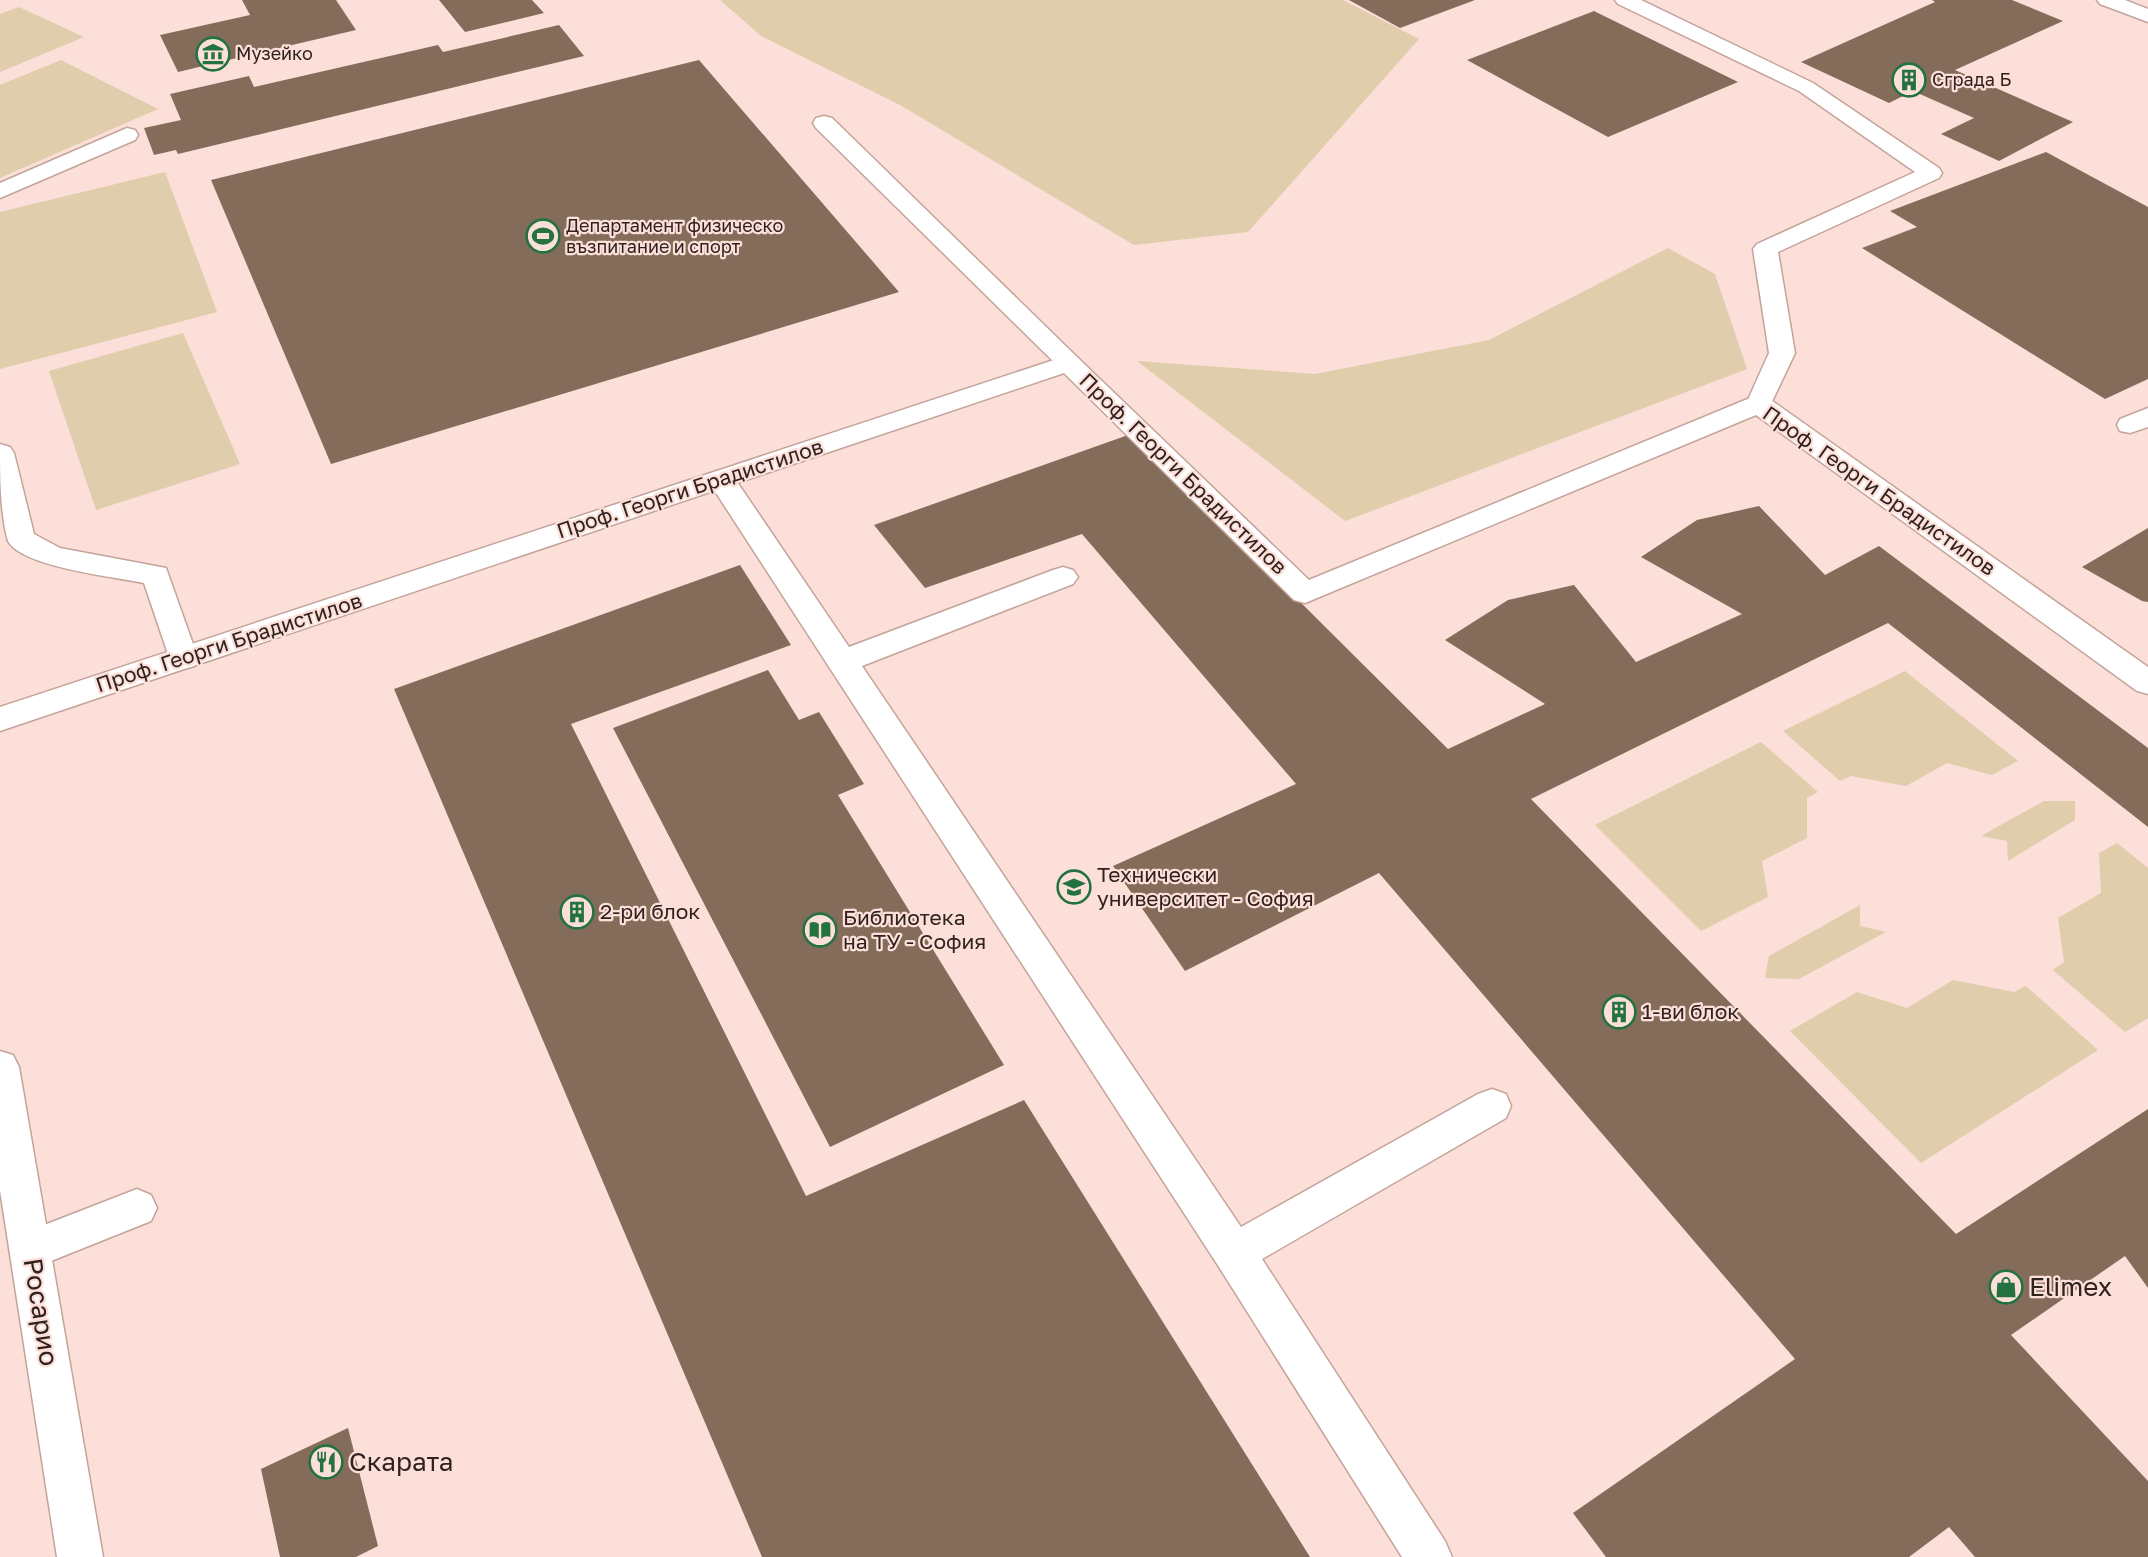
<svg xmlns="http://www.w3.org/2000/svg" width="2148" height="1557" viewBox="0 0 2148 1557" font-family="'Golos Text',sans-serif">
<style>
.green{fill:#dfcdac}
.building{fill:#846c5a}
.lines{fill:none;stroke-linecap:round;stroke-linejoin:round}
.service-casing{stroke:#c4a39a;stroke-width:3}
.minor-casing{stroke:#c4a39a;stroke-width:3}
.service{fill:#fff;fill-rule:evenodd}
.minor{fill:#fff;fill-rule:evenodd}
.labels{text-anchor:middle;stroke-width:4.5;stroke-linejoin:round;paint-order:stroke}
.far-poi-label{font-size:18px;fill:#2f221f;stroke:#fcdfd8;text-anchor:start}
.street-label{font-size:21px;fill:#2f221f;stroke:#fcdfd8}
.poi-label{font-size:21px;fill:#2f221f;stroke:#fcdfd8;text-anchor:start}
.near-poi-label{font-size:26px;fill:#2f221f;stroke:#fcdfd8;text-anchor:start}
.near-street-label{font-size:26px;fill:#2f221f;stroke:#fcdfd8}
</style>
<rect width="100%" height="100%" fill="#fcdfd8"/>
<!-- green -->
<g class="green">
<path d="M 720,0 L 1343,0 L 1419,39 L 1248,232 L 1134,245 L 900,105 L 761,36 Z"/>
<path d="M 19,7 L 84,37 L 0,72 L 0,14 Z"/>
<path d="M 61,60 L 158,109 L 0,178 L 0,85 Z"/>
<path d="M 165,172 L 217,312 L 0,369 L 0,212 Z"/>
<path d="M 1668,248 L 1715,274 L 1747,369 L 1345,521 L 1137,361 L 1315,374 L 1489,340 Z"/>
<path d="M 183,333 L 240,464 L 96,510 L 49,371 Z"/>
<path d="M 1905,671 L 2018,761 L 1992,775 L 1947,763 L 1906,786 L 1851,776 L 1840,781 L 1783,731 Z"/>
<path d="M 1761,742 L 1818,792 L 1807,798 L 1807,838 L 1762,861 L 1768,897 L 1701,931 L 1595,825 Z"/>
<path d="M 2044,801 L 2075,801 L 2075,820 L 2008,861 L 2007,841 L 1981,836 Z"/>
<path d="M 2117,843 L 2148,868 L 2148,1018 L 2125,1032 L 2053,970 L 2064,962 L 2058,918 L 2101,893 L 2099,853 Z"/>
<path d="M 1860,905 L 1860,926 L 1886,932 L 1799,979 L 1765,978 L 1769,956 Z"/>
<path d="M 1953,980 L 2014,992 L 2026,986 L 2098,1050 L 1921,1163 L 1790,1031 L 1857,992 L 1907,1008 Z"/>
</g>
<!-- building -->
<g class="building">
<path d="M 242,0 L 336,0 L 356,30 L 178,72 L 160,35 L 250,15 Z"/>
<path d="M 439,0 L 532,0 L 544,13 L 465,32 Z"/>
<path d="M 1349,0 L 1475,0 L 1400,28 Z"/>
<path d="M 1932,0 L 2012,0 L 2063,21 L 1955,70 L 2073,122 L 1999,161 L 1941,134 L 1974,118 L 1913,91 L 1889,103 L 1801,62 L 1935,2 Z"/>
<path d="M 1594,11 L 1738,82 L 1608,137 L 1467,60 Z"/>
<path d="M 559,25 L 584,56 L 178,154 L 176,150 L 154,155 L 144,128 L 181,120 L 170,94 L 249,76 L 254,87 L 438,45 L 443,52 Z"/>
<path d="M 699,60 L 899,292 L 331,464 L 211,180 Z"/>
<path d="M 2046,152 L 2148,207 L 2148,379 L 2105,399 L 1862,248 L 1917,227 L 1890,211 Z"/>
<path d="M 1131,434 L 1448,749 L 1545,704 L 1445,640 L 1508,600 L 1574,585 L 1636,662 L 1742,614 L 1641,557 L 1697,520 L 1759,506 L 1825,575 L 1879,546 L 2148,748 L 2148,827 L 1888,623 L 1531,799 L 1956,1234 L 2148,1109 L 2148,1288 L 2125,1256 L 2011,1335 L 2148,1481 L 2148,1557 L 1975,1557 L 1949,1527 L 1909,1557 L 1606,1557 L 1573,1513 L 1795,1359 L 1379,873 L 1185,971 L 1113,866 L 1296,784 L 1082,534 L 925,588 L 874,525 Z"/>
<path d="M 2148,528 L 2148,602 L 2142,601 L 2082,567 Z"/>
<path d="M 740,565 L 791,645 L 571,724 L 806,1196 L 1024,1100 L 1310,1557 L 762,1557 L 394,689 Z"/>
<path d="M 768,670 L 799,720 L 819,712 L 864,784 L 838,795 L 1004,1065 L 830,1147 L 613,728 Z"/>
<path d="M 348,1428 L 378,1546 L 356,1557 L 280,1557 L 261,1469 Z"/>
</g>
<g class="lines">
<!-- service casing -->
<g class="service-casing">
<g id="service">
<path d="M 1615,0 L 1641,0 L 1813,83 L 1939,168 L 1942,173 L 1939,178 L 1778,252 L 1795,353 L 1768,410 L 1759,412 L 1750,410 L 1746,404 L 1769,353 L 1753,249 L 1757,244 L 1915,172 L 1799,91 L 1618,4 Z"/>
<path d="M 824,116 L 832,118 L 1078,358 L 1082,363 L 1078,368 L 1069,371 L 1060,368 L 816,128 L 813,123 L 816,118 Z"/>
<path d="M 127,128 L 135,130 L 138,135 L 135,140 L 0,198 L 0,183 Z"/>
<path d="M 2148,408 L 2148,427 L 2130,433 L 2120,431 L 2117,425 L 2120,419 Z"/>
<path d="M 0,444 L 10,447 L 14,453 L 34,534 L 60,548 L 166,568 L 198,658 L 194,666 L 183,669 L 172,666 L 144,583 C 115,577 22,567 8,541 C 0,514 0,474 0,444 Z"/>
<path d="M 721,470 L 731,473 L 849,647 L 1053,570 L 1063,567 L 1073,570 L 1078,577 L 1073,584 L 862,666 L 1241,1227 L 1478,1094 L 1492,1089 L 1506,1094 L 1511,1106 L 1506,1118 L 1262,1259 L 1445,1541 L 1452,1557 L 1402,1557 L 1219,1267 L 707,479 L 711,473 Z"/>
<path d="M 137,1189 L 151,1195 L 157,1208 L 151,1221 L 31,1269 L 16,1264 L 10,1250 L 16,1236 Z"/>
</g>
</g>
<!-- minor casing -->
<g class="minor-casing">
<g id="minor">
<path d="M 2097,0 L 2125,0 L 2148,9 L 2148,22 L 2100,4 Z"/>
<path d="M 1069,355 L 1078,358 L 1309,580 L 1750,398 L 1759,396 L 1768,398 L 2148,667 L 2148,694 L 2137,691 L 1756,415 L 1305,603 L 1294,600 L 1064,373 L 0,731 L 0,707 Z"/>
<path d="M 0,1051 L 13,1055 L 19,1067 L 103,1557 L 57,1557 L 0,1190 Z"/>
</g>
</g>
<!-- service -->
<use href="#service" class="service"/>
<!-- minor -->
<use href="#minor" class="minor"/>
</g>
<!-- icons -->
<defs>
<g id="museum-ring" transform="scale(1.725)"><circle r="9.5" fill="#fcdfd8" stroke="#257241" stroke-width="1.5"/><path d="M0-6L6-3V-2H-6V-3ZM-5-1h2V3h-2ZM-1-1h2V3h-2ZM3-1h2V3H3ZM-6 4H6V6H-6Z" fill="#257241"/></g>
<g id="building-ring" transform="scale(1.725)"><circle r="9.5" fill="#fcdfd8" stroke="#257241" stroke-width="1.5"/><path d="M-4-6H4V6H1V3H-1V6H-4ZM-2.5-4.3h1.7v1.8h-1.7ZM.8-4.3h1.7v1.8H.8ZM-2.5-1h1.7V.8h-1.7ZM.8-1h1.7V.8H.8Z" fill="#257241"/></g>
<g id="stadium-ring" transform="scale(1.725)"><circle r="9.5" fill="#fcdfd8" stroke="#257241" stroke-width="1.5"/><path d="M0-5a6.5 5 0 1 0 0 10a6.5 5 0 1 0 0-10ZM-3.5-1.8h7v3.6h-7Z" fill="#257241"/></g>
<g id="university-ring" transform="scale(1.725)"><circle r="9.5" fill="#fcdfd8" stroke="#257241" stroke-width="1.5"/><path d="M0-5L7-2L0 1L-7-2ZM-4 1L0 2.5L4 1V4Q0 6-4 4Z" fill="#257241"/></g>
<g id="library-ring" transform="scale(1.725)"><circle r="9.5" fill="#fcdfd8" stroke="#257241" stroke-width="1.5"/><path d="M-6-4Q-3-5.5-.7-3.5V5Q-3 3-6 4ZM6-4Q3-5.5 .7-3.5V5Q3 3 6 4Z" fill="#257241"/></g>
<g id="shop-ring" transform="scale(1.725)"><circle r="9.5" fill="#fcdfd8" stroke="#257241" stroke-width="1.5"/><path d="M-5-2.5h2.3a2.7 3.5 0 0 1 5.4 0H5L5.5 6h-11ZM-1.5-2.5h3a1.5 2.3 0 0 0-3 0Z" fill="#257241"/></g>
<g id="restaurant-ring" transform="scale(1.725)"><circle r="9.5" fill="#fcdfd8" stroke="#257241" stroke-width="1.5"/><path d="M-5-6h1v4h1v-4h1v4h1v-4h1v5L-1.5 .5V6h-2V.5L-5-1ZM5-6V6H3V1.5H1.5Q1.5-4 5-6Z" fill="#257241"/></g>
</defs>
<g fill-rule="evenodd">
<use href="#museum-ring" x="213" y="54"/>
<use href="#building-ring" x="1909" y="80"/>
<use href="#stadium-ring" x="543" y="236"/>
<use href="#university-ring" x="1074" y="887"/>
<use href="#building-ring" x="577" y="912"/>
<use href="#library-ring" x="820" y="930"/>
<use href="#building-ring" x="1619" y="1012"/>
<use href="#shop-ring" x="2006" y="1287"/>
<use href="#restaurant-ring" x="326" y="1462"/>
</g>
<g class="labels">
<!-- far-poi labels -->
<g class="far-poi-label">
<text x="236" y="60">Музейко</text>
<text x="1932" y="86">Сграда Б</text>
<text x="566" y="232">Департамент физическо<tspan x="566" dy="21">възпитание и спорт</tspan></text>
</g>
<!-- street labels -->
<g class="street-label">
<text transform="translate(1183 474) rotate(44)" y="7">Проф. Георги Брадистилов</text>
<text transform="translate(690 489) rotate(-18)" y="7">Проф. Георги Брадистилов</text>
<text transform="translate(1879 491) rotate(35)" y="7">Проф. Георги Брадистилов</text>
<text transform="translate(229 643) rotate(-18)" y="7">Проф. Георги Брадистилов</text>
</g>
<!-- poi labels -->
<g class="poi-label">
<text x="1097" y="882">Технически<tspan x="1097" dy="24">университет - София</tspan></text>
<text x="600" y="919">2-ри блок</text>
<text x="843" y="925">Библиотека<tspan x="843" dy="24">на ТУ - София</tspan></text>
<text x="1642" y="1019">1-ви блок</text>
</g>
<!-- near-poi labels -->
<g class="near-poi-label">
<text x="2029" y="1296">Elimex</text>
<text x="349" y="1471">Скарата</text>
</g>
<!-- near-street labels -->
<g class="near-street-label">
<text transform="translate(41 1312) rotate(81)" y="9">Росарио</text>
</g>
</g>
</svg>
